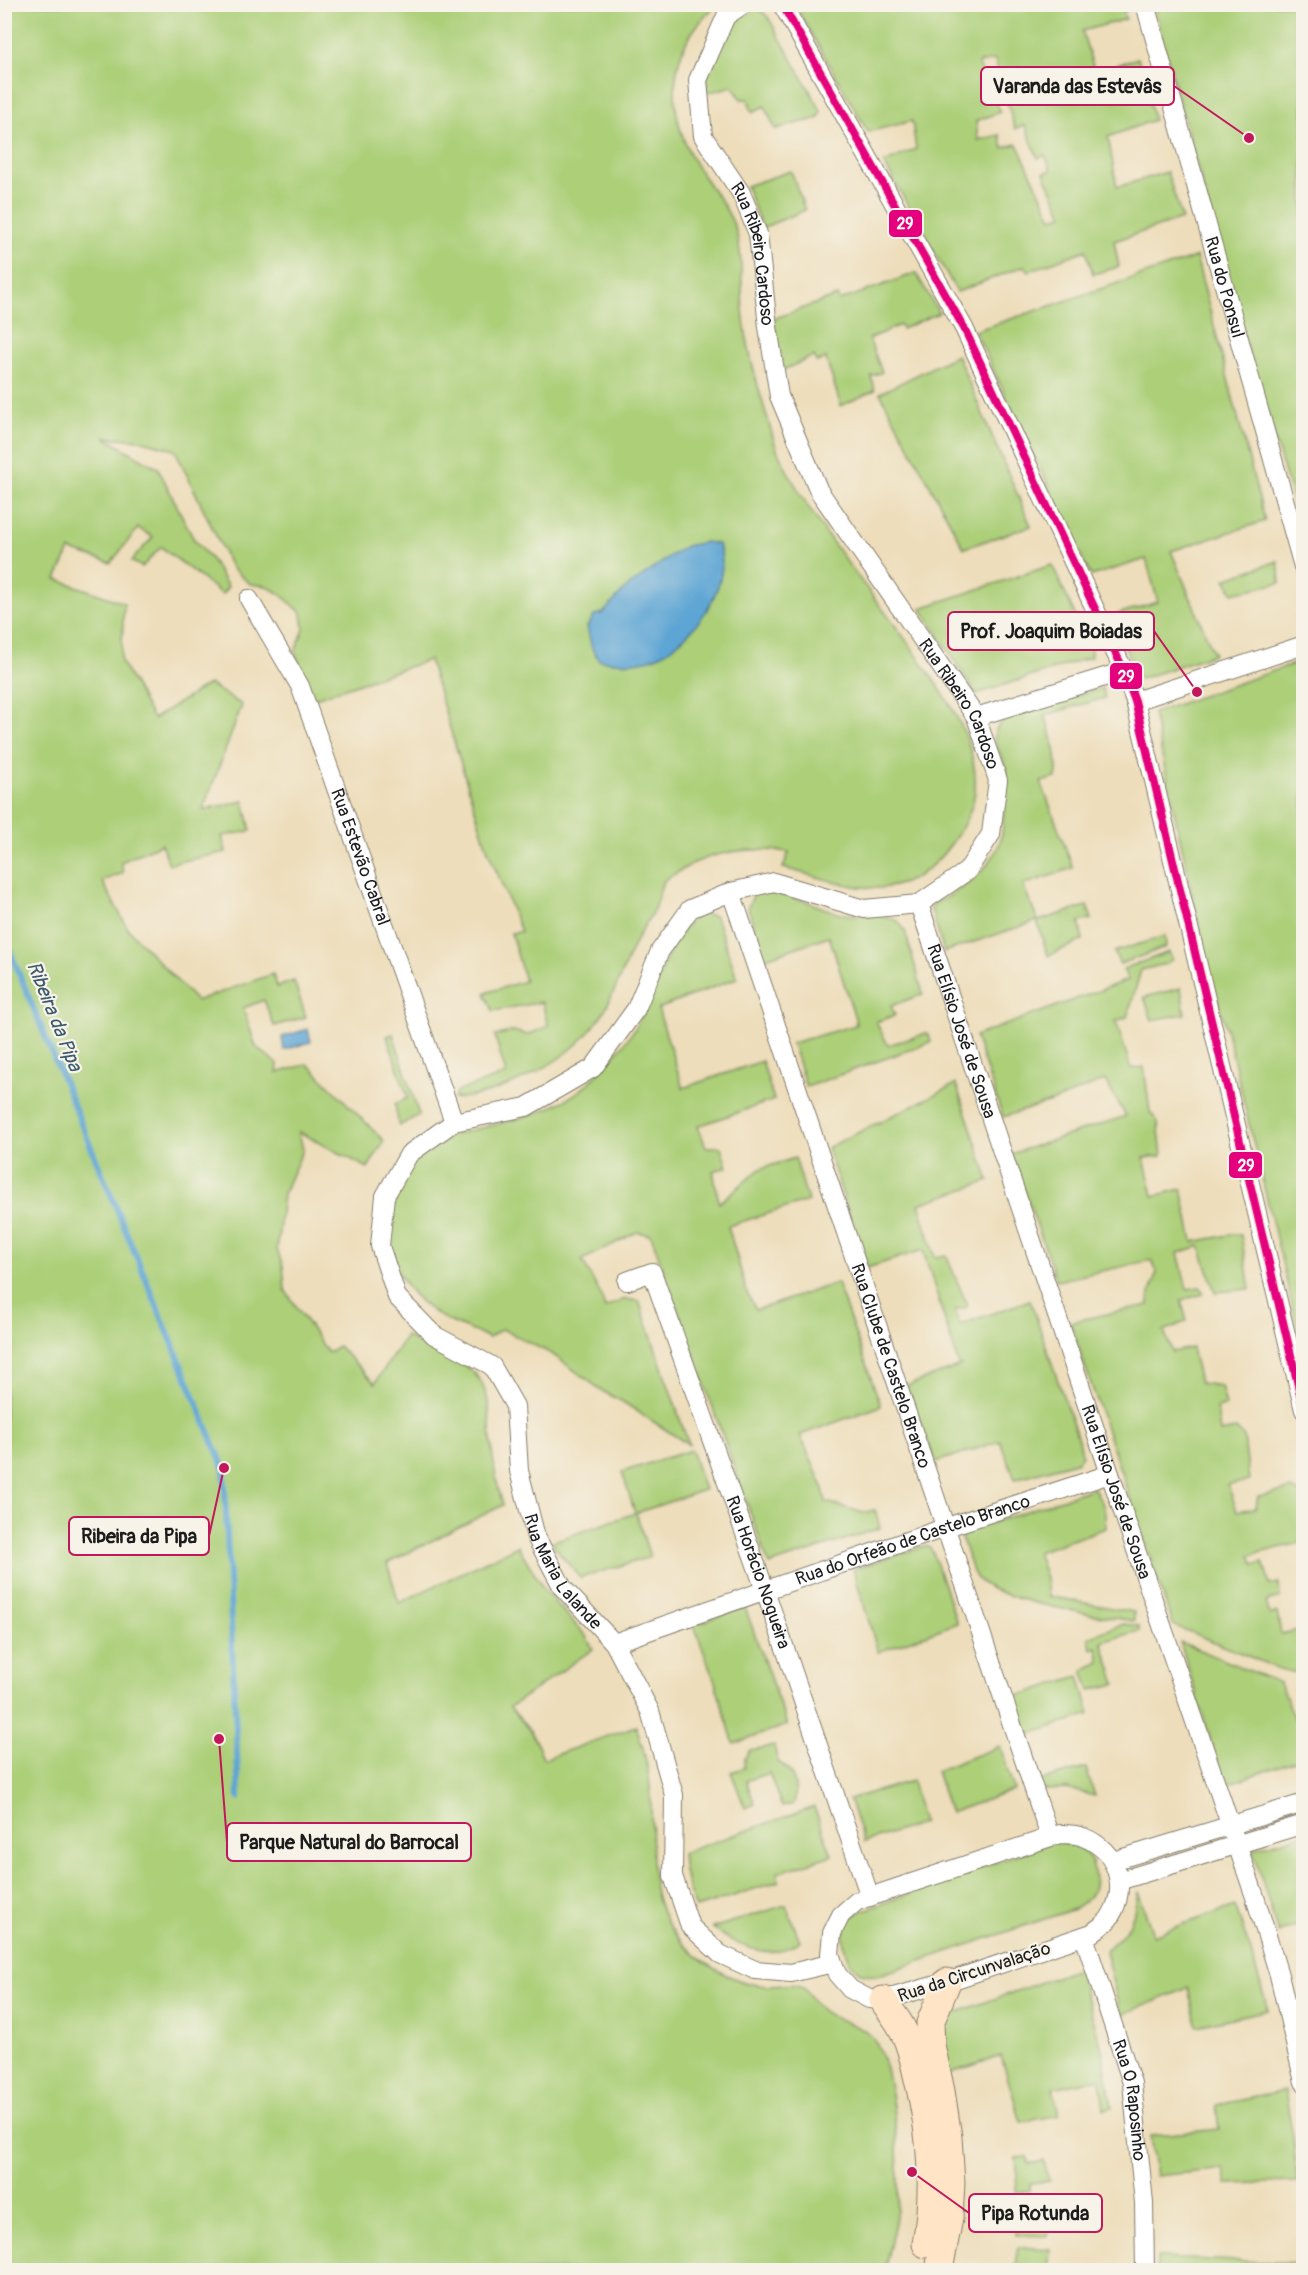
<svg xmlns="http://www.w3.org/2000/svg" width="1308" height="2275" viewBox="0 0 1308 2275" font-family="Pangolin,sans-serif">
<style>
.green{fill:#accf78;stroke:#64764a;stroke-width:1.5;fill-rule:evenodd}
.water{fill:#5da5d4;stroke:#3c6078;stroke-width:1.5}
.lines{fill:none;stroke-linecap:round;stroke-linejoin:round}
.stream{stroke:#5da5d4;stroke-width:6}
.minor-casing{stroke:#847c6b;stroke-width:20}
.secondary-casing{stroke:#847c6b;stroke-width:29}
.minor{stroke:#fff;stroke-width:18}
.secondary{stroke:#ffe4c6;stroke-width:27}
.bus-1-casing{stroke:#f7f3e8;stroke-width:12}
.bus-1{stroke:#e5007d;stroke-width:8}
.labels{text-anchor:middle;stroke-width:4.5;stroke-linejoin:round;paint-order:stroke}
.street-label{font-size:18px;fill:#1c1c1c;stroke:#f7f3e8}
.water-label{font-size:20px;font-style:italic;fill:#395a6f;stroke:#f7f3e8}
.leader{fill:none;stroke:#c2185b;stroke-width:2}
.callout-dot{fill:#c2185b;stroke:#f7f3e8;stroke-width:2}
.callout{fill:#f7f3e8;stroke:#c2185b;stroke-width:2}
.callout-label{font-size:20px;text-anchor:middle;font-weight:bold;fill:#1c1c1c}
.line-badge{stroke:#f7f3e8;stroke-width:2}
.badge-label{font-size:16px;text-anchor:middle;font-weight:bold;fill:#fff}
</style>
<rect width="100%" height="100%" fill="#f7f3e8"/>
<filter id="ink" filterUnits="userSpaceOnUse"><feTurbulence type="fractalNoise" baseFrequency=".0167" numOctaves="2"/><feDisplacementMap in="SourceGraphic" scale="12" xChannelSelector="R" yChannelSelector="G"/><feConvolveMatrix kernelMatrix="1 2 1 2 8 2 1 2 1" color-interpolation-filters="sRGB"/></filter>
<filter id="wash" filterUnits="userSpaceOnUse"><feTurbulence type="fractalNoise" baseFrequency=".008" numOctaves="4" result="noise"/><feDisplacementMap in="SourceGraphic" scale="24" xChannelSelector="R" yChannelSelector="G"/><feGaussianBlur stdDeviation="1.35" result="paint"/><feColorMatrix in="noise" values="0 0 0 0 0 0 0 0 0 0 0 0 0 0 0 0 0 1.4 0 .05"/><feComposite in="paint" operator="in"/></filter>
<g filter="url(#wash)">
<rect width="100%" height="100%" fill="#edddba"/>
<!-- green -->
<g class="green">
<path d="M 4,5 L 716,5 C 702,19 687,35 681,55 C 668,93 677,135 698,168 C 711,189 729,208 736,231 C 743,256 741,284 743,310 C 746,346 757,384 768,420 C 771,430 774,442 778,452 C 813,527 871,590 918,657 C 939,688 966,722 973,761 C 980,795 971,817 951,844 C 901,913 849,884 783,868 L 789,852 C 751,847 712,850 680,871 C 675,874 668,877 664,881 C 659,889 658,902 653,911 C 647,923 638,934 633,947 C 623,969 615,992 603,1013 C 576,1059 506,1094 454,1099 L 456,1092 L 506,1074 L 495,1036 L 513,1031 L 528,1035 L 548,1026 L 542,1002 L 493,1011 L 485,993 L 525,981 L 511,933 L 521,932 L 487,848 L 429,660 L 312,699 L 295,652 L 304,629 L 302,613 L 281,595 L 267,586 L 250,584 L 231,567 L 175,450 L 140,440 L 104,437 L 158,468 L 193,538 L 213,562 L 228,587 L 222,594 L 161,547 L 142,567 L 131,561 L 153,537 L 138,528 L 111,563 L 70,550 L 56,579 L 124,603 L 121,661 L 153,719 L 209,684 L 242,705 L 203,810 L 244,801 L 251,831 L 222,836 L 226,852 L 169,864 L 161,844 L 121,862 L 123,873 L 102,881 L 128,929 L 196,1001 L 273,974 L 277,987 L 294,981 L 306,1017 L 274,1026 L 264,1000 L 243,1008 L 256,1047 L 278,1064 L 277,1073 L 308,1064 L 384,1141 L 368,1168 L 299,1132 L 303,1150 L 283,1194 L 277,1250 L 283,1266 L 285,1290 L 328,1353 L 338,1346 L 375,1383 L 406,1336 C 415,1341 424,1348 434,1352 C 449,1358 464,1362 475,1374 C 492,1393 489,1418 491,1441 C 493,1463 496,1484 503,1505 L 387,1563 L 399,1603 L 518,1546 L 545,1591 L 585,1635 L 593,1649 L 510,1707 L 531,1732 L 544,1759 L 636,1726 C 645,1751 651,1780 651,1806 C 653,1850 646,1896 674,1933 C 696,1961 735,1986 771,1986 C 781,1986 792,1982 802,1987 C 808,1991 816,2006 823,2011 C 836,2021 855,2023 868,2033 C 895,2053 901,2175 897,2208 C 895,2229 889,2250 884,2270 L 5,2270 Z"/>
<path d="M 795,5 L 1128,5 L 1129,9 L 1123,12 L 1126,19 L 1082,31 L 1095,72 L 1138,58 L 1154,120 L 1108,137 L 1117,187 L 1167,172 L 1182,219 L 1114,241 L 1119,267 L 1093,274 L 1086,250 L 1029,271 L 1024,266 L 957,292 L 884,163 L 916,149 L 912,121 L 868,132 ZM 995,60 L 1015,129 L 1025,125 L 1038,158 L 1045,155 L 1051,170 L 1044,173 L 1063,215 L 1052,218 L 1017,144 L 1003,148 L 1000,135 L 978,140 L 976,121 L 1000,112 L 978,63 Z"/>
<path d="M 1153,5 L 1303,5 L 1303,534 L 1242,330 Z"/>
<path d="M 751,8 L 758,8 L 768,17 L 818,105 L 821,112 L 819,118 L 775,129 L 765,106 L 752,112 L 748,99 L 741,99 L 733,86 L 706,93 L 707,73 L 734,20 Z"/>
<path d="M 791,171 L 805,210 L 762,228 L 746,186 Z"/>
<path d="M 1196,257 L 1265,521 L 1171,551 L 1214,654 L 1140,679 L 1110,616 L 1158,602 L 1146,559 L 1091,576 L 975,331 Z"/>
<path d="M 916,273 L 939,313 L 902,329 L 900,325 L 869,339 L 882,372 L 871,376 L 875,390 L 841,406 L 826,359 L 816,362 L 814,356 L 783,370 L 773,319 L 837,296 L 839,301 Z"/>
<path d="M 957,355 L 1031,526 L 964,548 L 880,393 Z"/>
<path d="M 1278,561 L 1280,583 L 1233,593 L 1225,579 Z"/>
<path d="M 1052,565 L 1091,649 L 1091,657 L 976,694 L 921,608 Z"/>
<path d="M 1299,662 L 1303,677 L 1303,1351 L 1227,1031 L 1207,964 L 1153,713 Z"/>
<path d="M 1102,688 L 1105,698 L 1045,715 C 1051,735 1060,757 1056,778 L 1041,782 L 1073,868 L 1023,885 L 1038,921 L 1087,906 L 1092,919 L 1079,922 L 1083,940 L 1048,956 L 1037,921 L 944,952 L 931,909 L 934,903 C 958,894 989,870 999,845 C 1004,833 1003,817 1004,804 C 1005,793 1008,782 1007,771 C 1006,760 997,751 995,741 C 993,730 999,723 1007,718 Z"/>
<path d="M 755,892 L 769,892 L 802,900 L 840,914 L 885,916 L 898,921 L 905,931 L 923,994 L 891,1006 L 895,1015 L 876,1022 L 888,1045 L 928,1033 L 931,1042 L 806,1087 L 792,1043 L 856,1025 L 855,1018 L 829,936 L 763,959 L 748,907 Z"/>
<path d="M 704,913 L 716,917 L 737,978 L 658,1009 L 683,1088 L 762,1061 L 774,1100 L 698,1126 L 706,1147 L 721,1147 L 727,1167 L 713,1171 L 719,1203 L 760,1169 L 795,1158 L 808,1201 L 728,1226 L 747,1293 L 756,1310 L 837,1283 L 881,1406 L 800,1435 L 822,1485 L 826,1502 L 863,1513 L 875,1510 L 880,1528 L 769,1565 L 651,1235 L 637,1232 L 582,1260 L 601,1295 L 605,1308 L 625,1299 L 639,1301 L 689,1445 L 623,1402 L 604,1392 L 552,1354 L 502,1329 L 489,1338 C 470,1329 445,1322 428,1308 C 408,1292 389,1265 389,1239 C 389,1218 393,1200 402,1182 C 405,1176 408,1167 412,1162 C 432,1138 461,1132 489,1126 C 526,1117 569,1106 595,1077 C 611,1060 629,1040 640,1020 C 656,991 671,926 704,913 Z"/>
<path d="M 1165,936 L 1166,947 L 1120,964 L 1114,952 Z"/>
<path d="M 1169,952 L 1172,959 L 1166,964 L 1141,970 L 1127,1017 L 1116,1021 L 1131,1069 L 1144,1067 L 1150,1112 L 1158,1122 L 1162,1156 L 1144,1158 L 1153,1196 L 1182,1189 L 1193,1242 L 1234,1234 L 1241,1235 L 1250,1289 L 1215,1292 L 1200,1246 L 1178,1253 L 1187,1289 L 1200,1287 L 1204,1294 L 1181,1300 L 1187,1321 L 1164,1331 L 1172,1352 L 1192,1348 L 1200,1383 L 1221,1386 L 1226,1406 L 1217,1408 L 1220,1432 L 1236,1429 L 1244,1437 L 1249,1481 L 1228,1485 L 1237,1511 L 1256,1508 L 1258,1497 L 1291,1489 L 1302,1494 L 1303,1542 L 1250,1555 L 1254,1565 L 1263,1562 L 1270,1585 L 1279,1583 L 1280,1598 L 1266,1602 L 1270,1615 L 1277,1612 L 1281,1634 L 1303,1629 L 1303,1674 L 1279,1669 L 1173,1625 L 1070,1322 L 1149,1305 L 1149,1296 L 1157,1272 L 1152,1260 L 1057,1281 L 1011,1154 L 1126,1116 L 1105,1080 L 1054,1101 L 1003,1117 L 975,1036 L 1128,980 L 1123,969 Z"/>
<path d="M 1181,988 L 1185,1014 L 1152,1020 L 1144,997 Z"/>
<path d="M 393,1034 L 419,1115 L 399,1126 L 395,1104 L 408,1098 L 387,1036 Z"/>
<path d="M 956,1084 L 989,1181 L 919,1204 L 935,1257 L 946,1255 L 968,1307 L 955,1310 L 960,1325 L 1030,1300 L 1080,1445 L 1082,1455 L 1078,1461 L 1015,1479 L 1000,1441 L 936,1462 L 906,1386 L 963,1365 L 959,1366 L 923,1250 L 867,1268 L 827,1148 Z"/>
<path d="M 691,1450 L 704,1490 L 636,1513 L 650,1557 L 580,1578 L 551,1542 L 635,1513 L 622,1472 Z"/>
<path d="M 1094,1488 L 1104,1507 L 1106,1528 L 1037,1552 L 1046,1578 L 1048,1596 L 1134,1612 L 1134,1621 C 1104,1616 991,1601 976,1577 C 969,1567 966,1550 962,1538 L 965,1532 Z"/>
<path d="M 925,1546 L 930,1548 L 933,1553 L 957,1623 L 878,1652 L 853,1569 Z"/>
<path d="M 745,1607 L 787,1725 L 734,1744 L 715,1682 L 694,1625 Z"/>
<path d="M 1123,1624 L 1139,1626 L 1139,1631 L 1102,1642 L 1116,1684 L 1090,1690 L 1083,1670 L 1100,1662 L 1097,1647 L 1091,1649 L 1089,1637 Z"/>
<path d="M 1180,1642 L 1280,1683 L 1303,1738 L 1303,1758 L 1227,1784 L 1222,1777 Z"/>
<path d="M 1079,1676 L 1090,1714 L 1027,1735 L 1014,1697 Z"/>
<path d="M 774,1746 L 778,1762 C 794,1771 798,1786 794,1804 L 782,1807 L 769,1773 L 746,1781 L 755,1804 L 745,1808 L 731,1772 L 744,1768 L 745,1758 L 750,1750 Z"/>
<path d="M 1000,1746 L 1014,1790 L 950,1813 L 936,1771 Z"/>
<path d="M 1086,1768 L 1095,1796 L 1067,1789 L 1043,1790 L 1038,1781 Z"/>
<path d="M 912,1781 L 923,1823 L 864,1842 L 849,1799 Z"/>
<path d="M 814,1807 L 832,1855 L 777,1873 L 779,1881 L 696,1908 C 687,1890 683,1873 682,1853 Z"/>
<path d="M 1303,1834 L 1303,1923 L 1278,1933 L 1253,1849 Z"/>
<path d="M 1055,1841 C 1065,1843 1074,1844 1082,1850 C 1095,1858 1099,1885 1089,1897 C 1085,1902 1078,1905 1074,1909 L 876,1976 L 861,1973 L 850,1963 L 845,1950 L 843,1936 L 849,1920 L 862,1911 Z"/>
<path d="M 1138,1891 L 1153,1935 L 1235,1906 L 1251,1952 L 1268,2010 L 1197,2026 L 1188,1988 L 1121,2015 L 1105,1951 C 1130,1928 1133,1925 1138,1891 Z"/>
<path d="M 786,1905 L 800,1941 C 772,1962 738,1947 712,1928 Z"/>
<path d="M 1078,1969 L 1102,2049 L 1112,2107 L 1104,2109 L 1100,2078 L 1053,2088 L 1059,2115 L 1021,2122 L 1001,2056 L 947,2074 L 941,2027 L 944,2017 Z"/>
<path d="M 1285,2091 L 1293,2137 L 1297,2182 L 1227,2184 L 1224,2169 L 1156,2176 L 1150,2136 L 1219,2129 L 1216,2105 Z"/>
<path d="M 1027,2157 L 1028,2164 L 1044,2161 L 1049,2181 L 1030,2183 L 1030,2191 L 1015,2192 L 1018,2177 L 1016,2158 Z"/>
<path d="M 1018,2205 L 1029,2206 L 1033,2218 L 1047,2217 L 1048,2236 L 1016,2235 Z"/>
<path d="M 1018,2247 L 1050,2249 L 1048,2270 L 1014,2270 Z"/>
<path d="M 1157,2258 L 1296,2263 L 1296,2270 L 1157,2270 Z"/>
</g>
<!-- water -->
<g class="water">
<path d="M 705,542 L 718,544 C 735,581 695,637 662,654 C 644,664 619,664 599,660 L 592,649 L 587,627 L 595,615 L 603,613 L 625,589 L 670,556 L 686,546 Z"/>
<path d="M 308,1029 L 311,1042 L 284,1050 L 282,1037 Z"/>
</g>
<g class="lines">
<!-- stream -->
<path class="stream" d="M 4,937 L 224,1468 L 239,1798"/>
</g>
</g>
<g filter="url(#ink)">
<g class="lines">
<!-- minor casing -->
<g class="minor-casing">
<g id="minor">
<path id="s1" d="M 744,4 L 726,16 L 698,80 L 703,136 L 741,193 L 758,234 L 768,327 L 779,396 L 819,491 L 976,717 L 998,780 L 991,834 L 967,871 L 919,904 L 864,909 L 774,882 L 731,892 L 690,909 L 660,951 L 636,1009 L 593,1068 L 526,1107 L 454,1122 L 409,1154 L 385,1196 L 380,1246 L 397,1297 L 434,1335 L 492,1366 L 515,1406 L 519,1471 L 536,1537 L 563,1588 L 614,1643 L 650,1711 L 674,1795 L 673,1876 L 690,1926 L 720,1954 L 755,1970 L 791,1973 L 833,1963"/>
<path d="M 782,4 L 964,328 L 1124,671 L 1135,701 L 1304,1410"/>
<path id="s2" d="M 1145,4 L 1304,570"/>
<path id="s3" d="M 249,599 L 300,686 L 454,1122"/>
<path d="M 1135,701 L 1304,645"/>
<path d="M 976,717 L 1124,671"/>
<path id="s4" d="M 731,892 L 1050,1837"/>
<path id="s5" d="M 919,904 L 1110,1474 L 1255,1897 L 1279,1975 L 1304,2082"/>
<path id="s6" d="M 627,1281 L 652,1272 L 765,1590 L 870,1897"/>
<path id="s7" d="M 614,1643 L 947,1527 L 1110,1474"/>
<path d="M 1060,1834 C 1068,1834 1077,1834 1083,1837 C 1117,1850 1129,1887 1110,1917 C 1106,1924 1098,1928 1092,1933 L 947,1982 L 883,2000 L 869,1999 L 850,1989 L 837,1974 L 830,1954 L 832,1933 L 841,1915 L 857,1901 Z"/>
<path d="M 1113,1861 L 1304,1803"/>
<path d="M 1119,1881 L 1304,1824"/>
<path id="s8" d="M 1084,1936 L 1132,2083 L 1144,2203 L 1145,2270"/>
</g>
</g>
<!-- secondary casing -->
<g class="secondary-casing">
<g id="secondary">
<path d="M 883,2000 C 888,2008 894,2015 899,2023 C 909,2039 913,2057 917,2075 C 931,2131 936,2187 926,2244"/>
<path d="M 939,2270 L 949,2218 L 951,2183 L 948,2137 L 941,2091 L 931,2045 L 930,2023 L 947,1982"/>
</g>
</g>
<!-- minor -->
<use href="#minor" class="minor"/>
<!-- secondary -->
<use href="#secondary" class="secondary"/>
<!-- bus-1 casing -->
<g class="bus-1-casing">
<path id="bus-1" d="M 782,4 L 964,328 L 1124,671 L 1135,701 L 1304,1410"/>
</g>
<!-- bus-1 -->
<use href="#bus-1" class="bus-1"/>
</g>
</g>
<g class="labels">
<!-- street labels -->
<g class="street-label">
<text dy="6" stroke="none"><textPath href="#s1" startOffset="279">Rua Ribeiro Cardoso</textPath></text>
<text dy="6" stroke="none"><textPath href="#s2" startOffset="294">Rua do Ponsul</textPath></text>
<text dy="6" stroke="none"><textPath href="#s1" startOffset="783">Rua Ribeiro Cardoso</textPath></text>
<text dy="6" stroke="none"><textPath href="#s3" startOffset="282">Rua Estevão Cabral</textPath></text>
<text dy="6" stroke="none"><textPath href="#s5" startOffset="134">Rua Elísio José de Sousa</textPath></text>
<text dy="6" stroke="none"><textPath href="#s4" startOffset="500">Rua Clube de Castelo Branco</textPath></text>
<text dy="6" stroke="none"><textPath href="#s5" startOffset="620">Rua Elísio José de Sousa</textPath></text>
<text dy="6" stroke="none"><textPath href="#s7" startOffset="316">Rua do Orfeão de Castelo Branco</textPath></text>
<text dy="6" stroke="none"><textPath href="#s1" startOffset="2151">Rua Maria Lalande</textPath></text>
<text dy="6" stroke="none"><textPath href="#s6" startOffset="345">Rua Horácio Nogueira</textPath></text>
<text transform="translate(974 1972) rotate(-18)" y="6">Rua da Circunvalação</text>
<text dy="6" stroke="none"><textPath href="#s8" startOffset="171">Rua O Raposinho</textPath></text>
</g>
<!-- water labels -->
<g class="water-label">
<text transform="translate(55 1016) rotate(68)" y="7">Ribeira da Pipa</text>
</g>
</g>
<!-- callouts -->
<path class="leader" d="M1249 138L1174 86M1197 692L1154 631M224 1468L209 1536M219 1739L227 1842M912 2172L969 2213"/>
<g class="callout-dot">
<circle cx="1249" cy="138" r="6"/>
<circle cx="1197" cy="692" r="6"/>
<circle cx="224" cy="1468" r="6"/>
<circle cx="219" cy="1739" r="6"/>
<circle cx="912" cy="2172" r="6"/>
</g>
<g class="callout">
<rect x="981" y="67" width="193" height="38" rx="6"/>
<rect x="948" y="612" width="206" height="38" rx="6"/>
<rect x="69" y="1517" width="140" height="38" rx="6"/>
<rect x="227" y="1823" width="244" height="38" rx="6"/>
<rect x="969" y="2194" width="133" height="38" rx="6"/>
</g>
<g class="callout-label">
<text x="1077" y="93">Varanda das Estevâs</text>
<text x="1051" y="638">Prof. Joaquim Boiadas</text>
<text x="139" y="1543">Ribeira da Pipa</text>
<text x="349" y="1849">Parque Natural do Barrocal</text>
<text x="1035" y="2220">Pipa Rotunda</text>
</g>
<g class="line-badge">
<rect x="888" y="209" width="35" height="29" rx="6" fill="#e5007d"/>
<rect x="1109" y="662" width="34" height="28" rx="6" fill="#e5007d"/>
<rect x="1228" y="1151" width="35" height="28" rx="6" fill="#e5007d"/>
</g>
<g class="badge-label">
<text x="905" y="229">29</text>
<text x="1126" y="682">29</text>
<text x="1246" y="1171">29</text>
</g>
<!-- margin -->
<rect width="1308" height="2275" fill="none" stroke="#f7f3e8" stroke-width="24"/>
</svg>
